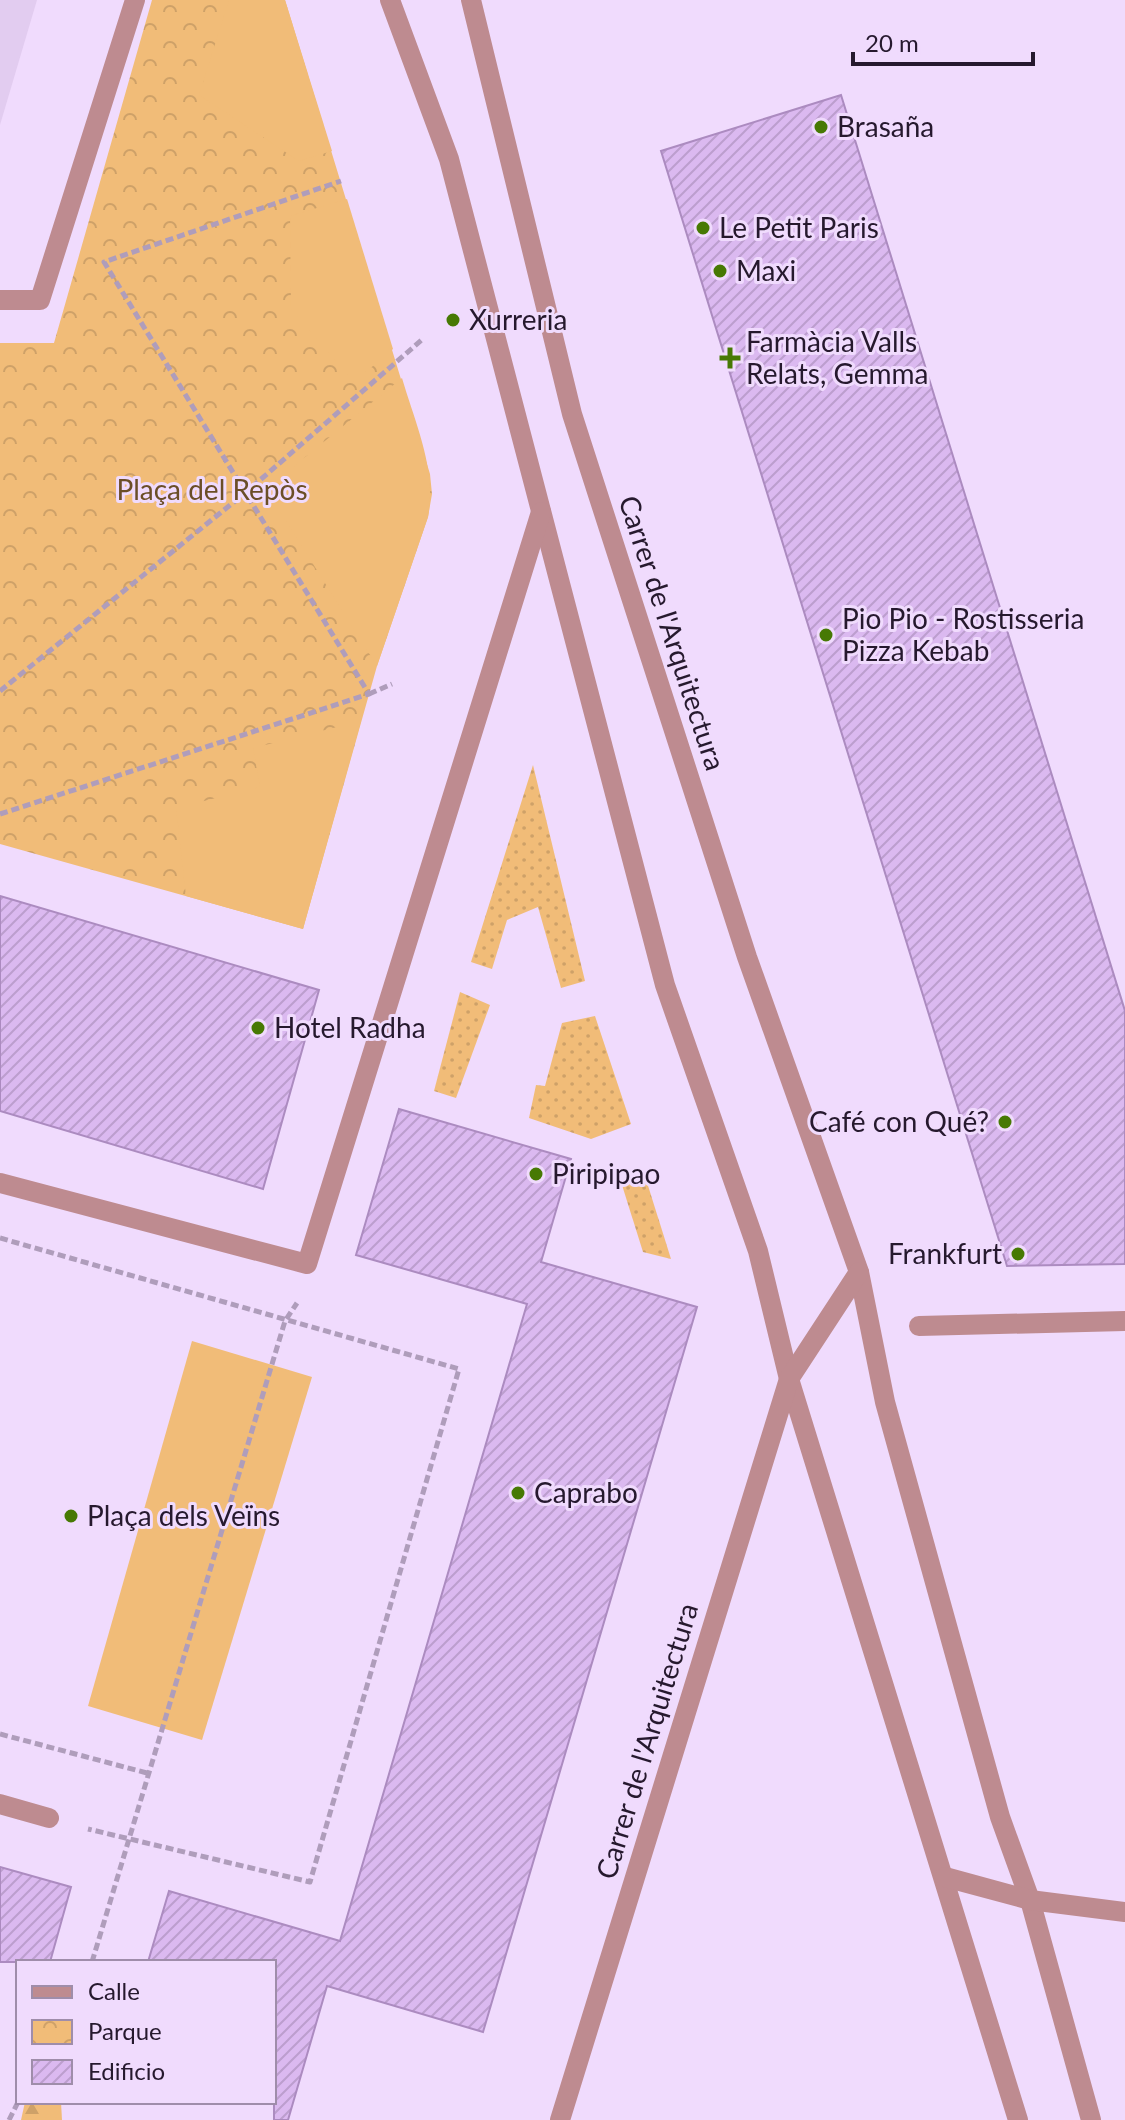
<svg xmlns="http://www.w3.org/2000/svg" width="1125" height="2120" viewBox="0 0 1125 2120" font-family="Lato,sans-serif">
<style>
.built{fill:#e2ccf0}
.grass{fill:url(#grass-dots)}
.forest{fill:url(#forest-firs)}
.park{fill:url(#park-crowns)}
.garden{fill:#f1bc78}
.building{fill:url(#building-hatch);stroke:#ac8bc0;stroke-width:2}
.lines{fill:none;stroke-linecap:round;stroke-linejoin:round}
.path{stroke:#af9dbb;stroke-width:5;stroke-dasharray:8 4;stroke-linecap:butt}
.minor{stroke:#be8b90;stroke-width:20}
.poi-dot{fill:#477904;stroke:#f0dbfd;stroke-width:3}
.labels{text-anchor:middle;stroke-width:6;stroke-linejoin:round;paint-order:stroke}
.poi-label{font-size:28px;fill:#26192e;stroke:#f0dbfd;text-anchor:start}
.park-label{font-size:28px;fill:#6b4e27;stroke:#f0dbfd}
.street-label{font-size:28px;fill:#26192e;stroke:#f0dbfd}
</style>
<defs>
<pattern id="grass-dots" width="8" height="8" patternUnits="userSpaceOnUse" patternTransform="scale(2)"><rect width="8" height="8" fill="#f1bc78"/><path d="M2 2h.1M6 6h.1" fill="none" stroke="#cea168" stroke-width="1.8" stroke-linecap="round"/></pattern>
<pattern id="forest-firs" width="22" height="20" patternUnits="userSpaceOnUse" patternTransform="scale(2)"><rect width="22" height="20" fill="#f1bc78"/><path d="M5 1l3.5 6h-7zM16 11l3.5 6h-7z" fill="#cea168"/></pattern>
<pattern id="park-crowns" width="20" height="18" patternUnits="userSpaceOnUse" patternTransform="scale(2)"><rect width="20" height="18" fill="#f1bc78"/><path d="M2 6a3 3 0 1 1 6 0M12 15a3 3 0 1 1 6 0" fill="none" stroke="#cea168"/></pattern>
<pattern id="building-hatch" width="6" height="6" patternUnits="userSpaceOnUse" patternTransform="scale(2)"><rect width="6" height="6" fill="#dbb9f0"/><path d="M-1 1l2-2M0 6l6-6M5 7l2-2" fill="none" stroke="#bc9ece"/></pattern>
</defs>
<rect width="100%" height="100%" fill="#f0dbfd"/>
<!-- built -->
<path class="built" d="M 0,0 L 37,0 L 0,125 Z"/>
<!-- grass -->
<g class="grass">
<path d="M 533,765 L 585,981 L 561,988 L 538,907 L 507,920 L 492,969 L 471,962 Z"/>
<path d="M 460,992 L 490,1005 L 456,1098 L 434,1091 Z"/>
<path d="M 595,1016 L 631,1124 L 591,1139 L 529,1118 L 536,1085 L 545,1086 L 562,1023 Z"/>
<path d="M 645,1176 L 671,1259 L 643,1252 L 622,1185 Z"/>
</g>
<!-- forest -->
<path class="forest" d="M 25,2102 L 61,2102 L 62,2120 L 21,2120 Z"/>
<!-- park -->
<path class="park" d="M 152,0 L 285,0 L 430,474 L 432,494 L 428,517 L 377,666 L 303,929 L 0,844 L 0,343 L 54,343 Z"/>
<!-- garden -->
<g class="garden">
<path d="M 229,0 L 285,0 L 332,151 L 299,161 L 199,95 Z"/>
<path d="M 347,199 L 393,349 L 354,382 L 291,309 L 290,216 Z"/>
<path d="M 402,378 C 415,423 437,469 428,517 L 377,666 L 266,489 Z"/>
<path d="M 361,721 L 303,929 L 186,896 L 176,808 L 260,787 L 253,748 Z"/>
<path d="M 192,1341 L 312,1377 L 202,1740 L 88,1706 Z"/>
</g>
<!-- building -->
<g class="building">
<path d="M 841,95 L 1125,1011 L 1125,1264 L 1007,1266 L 661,151 Z"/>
<path d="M 0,896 L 319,990 L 263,1189 L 0,1111 Z"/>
<path d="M 399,1109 L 571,1159 L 541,1262 L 697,1307 L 483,2032 L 327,1986 L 288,2120 L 274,2120 L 274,1962 L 148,1962 L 169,1891 L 340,1941 L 527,1304 L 356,1255 Z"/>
<path d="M 0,1867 L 71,1887 L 50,1962 L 0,1962 Z"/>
</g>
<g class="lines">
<!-- path -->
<g class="path">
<path d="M 0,691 L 245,493 L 424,338"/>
<path d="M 369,694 L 392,684"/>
<path d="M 0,814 L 369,694 L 104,262 L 341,181"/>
<path d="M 0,1238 L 459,1369 L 310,1882 L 88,1829"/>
<path d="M 0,1734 L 147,1773"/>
<path d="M 92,1962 L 285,1321 L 297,1303"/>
<path d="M 9,2120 L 18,2102"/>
</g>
<!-- minor -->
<g class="minor">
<path d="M 390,0 L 449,159 L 665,985 L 758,1251 L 789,1379 L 1018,2120"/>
<path d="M 471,0 L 572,414 L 747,957 L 859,1272 L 885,1402 L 1000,1817 L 1030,1900 L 1091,2120"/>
<path d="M 0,300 L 40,300 L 135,0"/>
<path d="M 0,1183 L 307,1264 L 541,512"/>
<path d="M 919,1326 L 1125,1321"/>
<path d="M 0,1804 L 49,1818"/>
<path d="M 945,1877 L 1030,1900 L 1125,1912"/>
<path d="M 560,2120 L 789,1379 L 859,1272"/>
</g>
</g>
<!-- markers -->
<g class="poi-dot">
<circle cx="821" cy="127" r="8"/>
<circle cx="703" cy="228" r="8"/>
<circle cx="720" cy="271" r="8"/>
<circle cx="453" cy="320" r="8"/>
<path d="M726 346h8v8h8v8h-8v8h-8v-8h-8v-8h8z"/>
<circle cx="826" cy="635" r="8"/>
<circle cx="258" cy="1028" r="8"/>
<circle cx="1005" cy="1122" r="8"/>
<circle cx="536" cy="1174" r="8"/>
<circle cx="1018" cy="1254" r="8"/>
<circle cx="518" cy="1493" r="8"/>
<circle cx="71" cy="1516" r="8"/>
</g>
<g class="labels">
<!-- poi labels -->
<g class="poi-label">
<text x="837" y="137">Brasaña</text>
<text x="719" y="238">Le Petit Paris</text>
<text x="736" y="281">Maxi</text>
<text x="469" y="330">Xurreria</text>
<text x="746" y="352">Farmàcia Valls<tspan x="746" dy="32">Relats, Gemma</tspan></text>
<text x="842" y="629">Pio Pio - Rostisseria<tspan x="842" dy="32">Pizza Kebab</tspan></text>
<text x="274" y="1038">Hotel Radha</text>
<text x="989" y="1132" text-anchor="end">Café con Qué?</text>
<text x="552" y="1184">Piripipao</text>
<text x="1002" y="1264" text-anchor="end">Frankfurt</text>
<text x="534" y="1503">Caprabo</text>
<text x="87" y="1526">Plaça dels Veïns</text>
</g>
<!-- park labels -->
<g class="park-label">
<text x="212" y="500">Plaça del Repòs</text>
</g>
<!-- street labels -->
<g class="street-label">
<text transform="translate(672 633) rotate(72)" y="10">Carrer de l'Arquitectura</text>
<text transform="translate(647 1741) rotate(-73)" y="10">Carrer de l'Arquitectura</text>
</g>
</g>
<!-- legend -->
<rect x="16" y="1960" width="260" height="144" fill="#f0dbfd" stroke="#9f8daa" stroke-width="2"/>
<rect x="32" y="1986" width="40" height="12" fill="#be8b90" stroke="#9f8daa" stroke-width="2"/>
<text x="88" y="2000" font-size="24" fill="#26192e">Calle</text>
<rect x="32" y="2020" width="40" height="24" fill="url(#park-crowns)" stroke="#9f8daa" stroke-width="2"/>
<text x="88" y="2040" font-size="24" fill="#26192e">Parque</text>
<rect x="32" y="2060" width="40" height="24" fill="url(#building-hatch)" stroke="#9f8daa" stroke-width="2"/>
<text x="88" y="2080" font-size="24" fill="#26192e">Edificio</text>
<!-- scale -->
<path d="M853 52v12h180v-12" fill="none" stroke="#26192e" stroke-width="4"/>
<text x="865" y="52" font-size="24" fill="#26192e" stroke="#f0dbfd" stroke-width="6" paint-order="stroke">20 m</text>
</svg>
